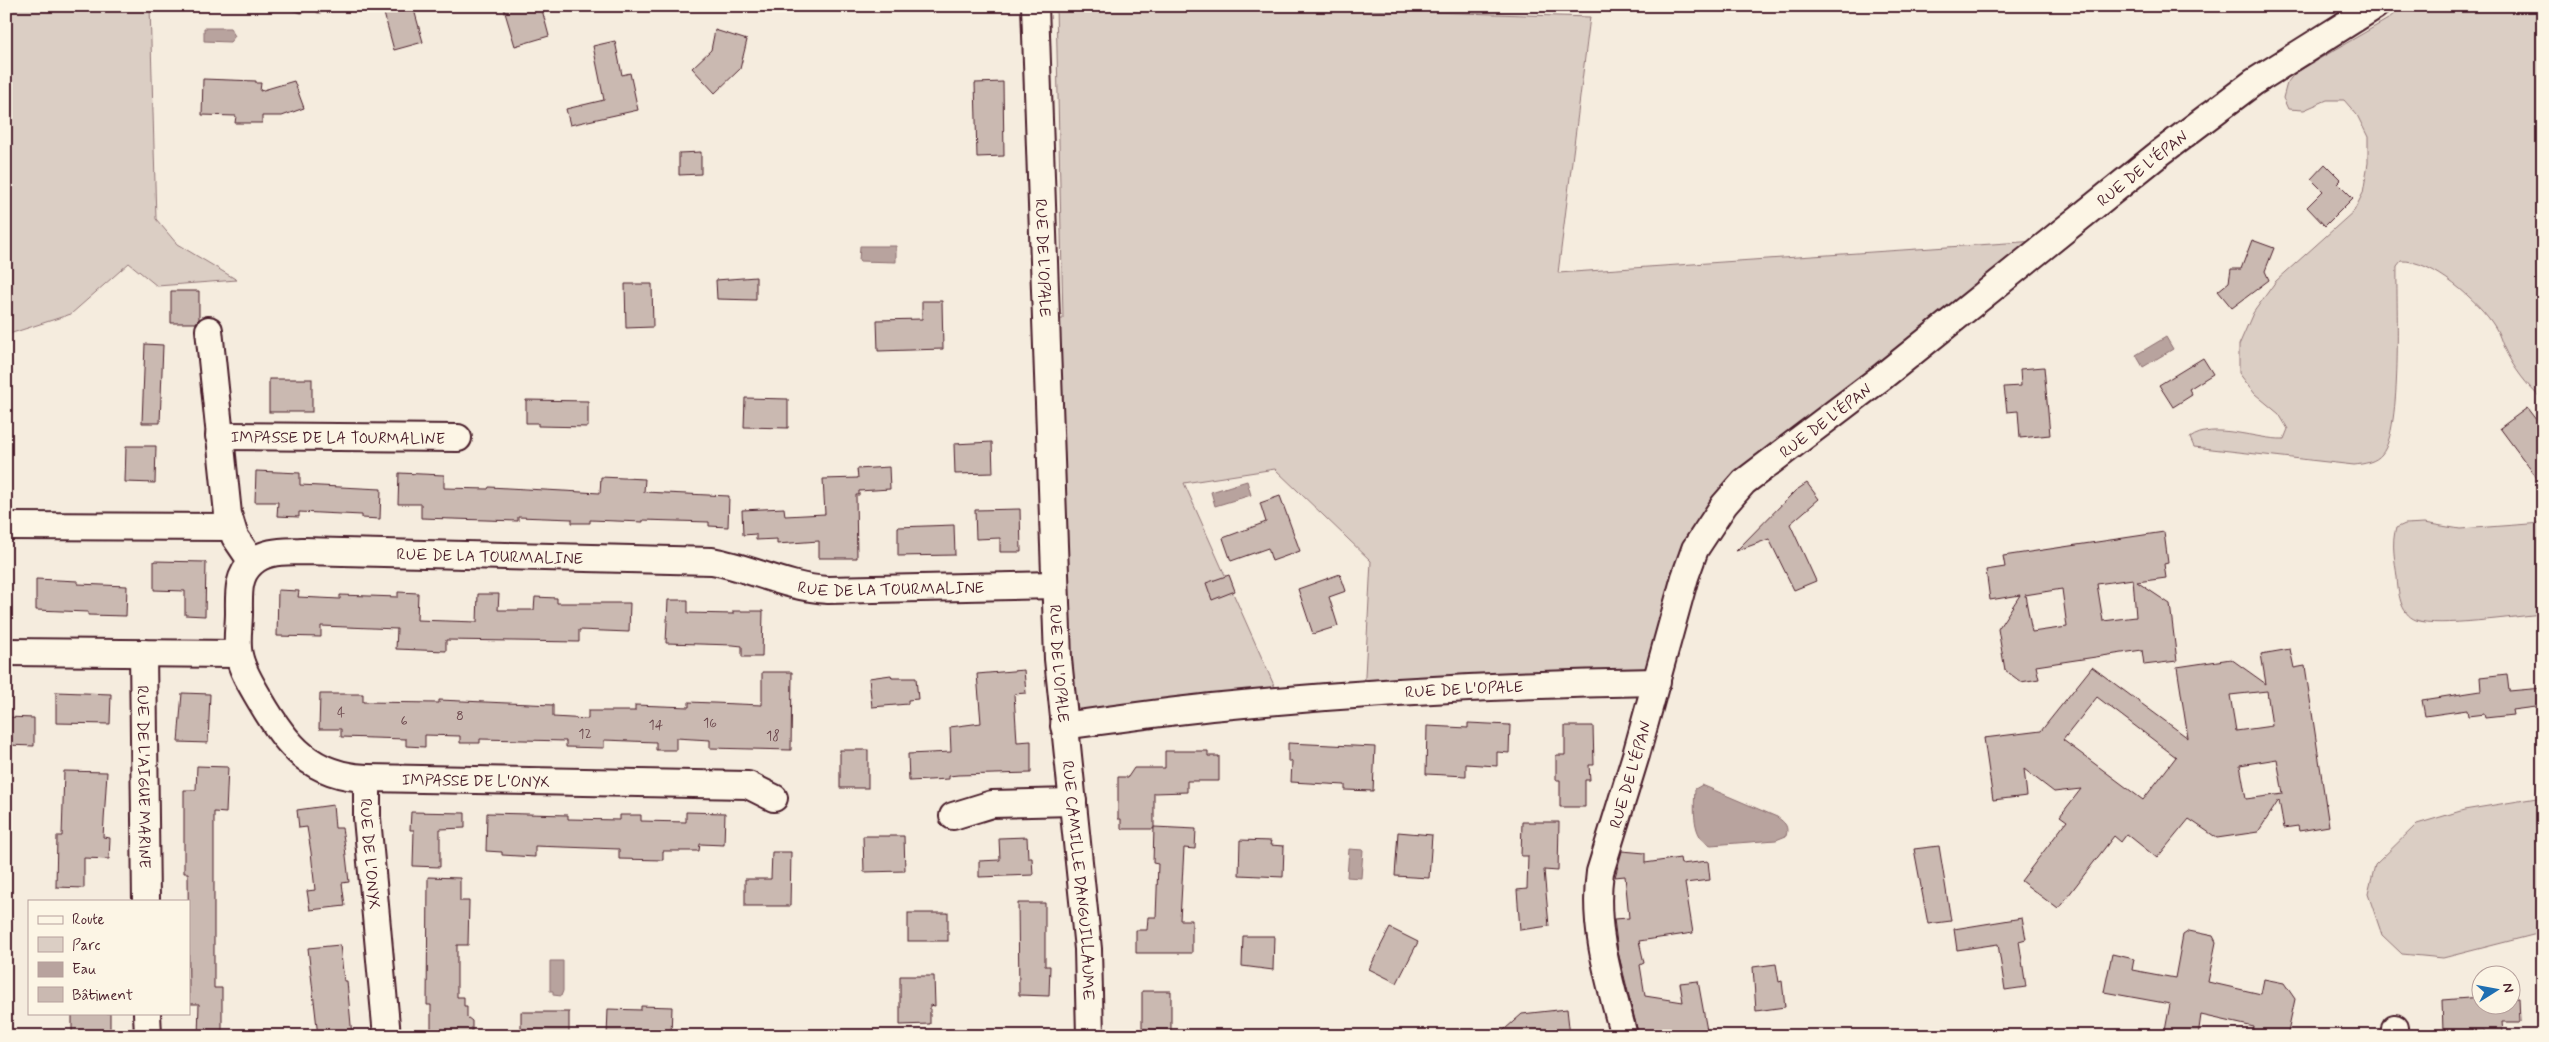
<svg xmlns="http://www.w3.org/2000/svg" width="2549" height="1042" viewBox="0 0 2549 1042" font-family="Mynerve,sans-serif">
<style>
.green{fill:#dbcec4;stroke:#927678}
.water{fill:#b8a39e;stroke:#8c6e70}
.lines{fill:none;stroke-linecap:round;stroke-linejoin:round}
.stream{stroke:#8c6e70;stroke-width:7}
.building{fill:#cab9b1;stroke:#4a1f2b;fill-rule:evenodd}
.minor-casing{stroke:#4a1f2b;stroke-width:30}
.minor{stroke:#fcf5e5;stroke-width:26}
.labels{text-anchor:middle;stroke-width:4.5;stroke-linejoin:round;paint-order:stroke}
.number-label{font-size:14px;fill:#6a464c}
.street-label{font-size:16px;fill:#4a1f2b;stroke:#fcf5e5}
</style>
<rect width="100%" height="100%" fill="#f5ecde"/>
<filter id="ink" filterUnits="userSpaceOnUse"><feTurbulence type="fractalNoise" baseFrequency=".02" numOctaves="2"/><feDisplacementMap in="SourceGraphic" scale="10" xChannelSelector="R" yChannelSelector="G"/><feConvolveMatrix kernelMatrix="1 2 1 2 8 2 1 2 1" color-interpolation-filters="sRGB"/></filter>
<g filter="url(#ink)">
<!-- green -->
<g class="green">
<path d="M 6,6 L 150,6 L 156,219 L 177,244 L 237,280 L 157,286 L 129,263 L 71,314 L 6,335 Z"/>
<path d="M 1056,6 L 1236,6 L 1590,17 L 1558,273 L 2052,240 L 1710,526 L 1657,682 L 1364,695 L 1371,561 L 1275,469 L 1184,483 L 1281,701 L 1064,726 L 1047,320 L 1063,319 Z"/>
<path d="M 2403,6 L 2543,6 L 2543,400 C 2527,386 2513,367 2504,348 C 2501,341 2499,333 2495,327 C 2480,302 2431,259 2401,261 L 2397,266 C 2396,304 2403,428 2382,454 C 2376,462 2364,464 2354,465 L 2194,447 L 2190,438 C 2213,421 2257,440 2284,439 L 2288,429 L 2279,414 L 2255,394 L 2239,373 L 2239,345 L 2253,313 L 2276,281 L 2354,211 L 2363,193 L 2368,163 L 2368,137 L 2357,115 L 2344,100 L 2327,100 L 2304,110 L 2288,109 L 2283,98 L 2287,83 L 2295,73 L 2388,19 Z"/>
<path d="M 2424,523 L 2460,529 L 2543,523 L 2543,614 C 2517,616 2437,628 2416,620 C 2400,614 2398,592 2397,577 C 2395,560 2391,544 2396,528 L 2405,524 Z"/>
<path d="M 2543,797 L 2543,929 L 2537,934 L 2443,958 L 2402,954 L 2382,935 L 2368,894 L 2375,865 L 2417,824 L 2464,810 Z"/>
</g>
<!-- water -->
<g class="water">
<path d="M 204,28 L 230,28 L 235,36 L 230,42 L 204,41 Z"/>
<path d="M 860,246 L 896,246 L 896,262 L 859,261 Z"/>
<path d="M 2166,337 L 2173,349 L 2143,367 L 2136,355 Z"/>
<path d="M 1247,481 L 1251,495 L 1215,506 L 1211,492 Z"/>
<path d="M 1702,785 L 1777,817 C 1785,823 1789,826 1786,836 L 1776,840 L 1711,845 C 1691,839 1694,806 1695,789 Z"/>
<path d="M 1349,849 L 1363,850 L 1361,878 L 1347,877 Z"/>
<path d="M 550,961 L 563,961 L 563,991 L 561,996 L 553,995 L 553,991 L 550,991 Z"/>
</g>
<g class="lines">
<!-- stream -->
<g class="stream">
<path d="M 287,6 L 301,10"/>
<path d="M 319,10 L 337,6"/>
</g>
</g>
<!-- building -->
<g class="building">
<path d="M 382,6 L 413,6 L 423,42 L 394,50 Z"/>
<path d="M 503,6 L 541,6 L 549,36 L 515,46 Z"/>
<path d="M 715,30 L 747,40 L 740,69 L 715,93 L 692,68 L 711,50 Z"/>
<path d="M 615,41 L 622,75 L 630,73 L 638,110 L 570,125 L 566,109 L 604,100 L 593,46 Z"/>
<path d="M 203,79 L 256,81 L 256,83 L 261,83 L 260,91 L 294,81 L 304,108 L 282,116 L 262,116 L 262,123 L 235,123 L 236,116 L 202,115 Z"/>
<path d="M 1003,82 L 1004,156 L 977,157 L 975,83 Z"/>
<path d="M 701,152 L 701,174 L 679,175 L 679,153 Z"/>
<path d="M 2325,164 L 2341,180 L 2338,183 L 2353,198 L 2325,226 L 2307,207 L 2323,191 L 2311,179 Z"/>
<path d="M 2252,240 L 2274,248 L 2265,271 L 2269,280 L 2232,308 L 2218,291 L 2229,282 L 2231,269 L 2241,269 Z"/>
<path d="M 756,277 L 756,300 L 717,299 L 716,280 Z"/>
<path d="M 625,284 L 652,284 L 653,327 L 626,328 Z"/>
<path d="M 171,291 L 199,291 L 199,319 L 196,323 L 171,323 Z"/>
<path d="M 922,301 L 942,301 L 943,349 L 878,351 L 877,320 L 922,319 Z"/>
<path d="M 145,344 L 163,345 L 160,423 L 142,423 Z"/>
<path d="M 2203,358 L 2213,374 L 2189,389 L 2192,395 L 2173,407 L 2159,385 Z"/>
<path d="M 2044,367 L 2050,435 L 2020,438 L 2018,411 L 2007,412 L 2004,387 L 2021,386 L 2020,369 Z"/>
<rect x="269" y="379" width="43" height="33"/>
<path d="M 745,398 L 788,399 L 788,428 L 744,427 Z"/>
<path d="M 526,400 L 588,401 L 588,427 L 538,426 L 538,423 L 526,423 Z"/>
<path d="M 2527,408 L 2543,429 L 2543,486 L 2500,428 Z"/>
<path d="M 992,442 L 993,473 L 955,474 L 954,444 Z"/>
<path d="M 126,446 L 156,446 L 155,483 L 125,482 Z"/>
<path d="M 889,467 L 890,489 L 859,491 L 859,495 L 856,495 L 857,558 L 819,558 L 819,541 L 777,544 L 777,539 L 756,540 L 756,534 L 743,535 L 742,510 L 784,508 L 785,516 L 825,514 L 823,479 L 858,478 L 857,469 Z"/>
<path d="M 256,471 L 300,473 L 300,485 L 381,489 L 380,519 L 362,518 L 362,515 L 299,512 L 299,517 L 277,516 L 278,502 L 255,502 Z"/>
<path d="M 399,473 L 444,475 L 444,488 L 488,489 L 489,487 L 600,493 L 601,477 L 645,479 L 644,492 L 729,496 L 728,527 L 709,526 L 709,522 L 643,520 L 643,522 L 590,520 L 590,523 L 572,523 L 572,519 L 518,517 L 518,521 L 421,518 L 421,504 L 398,504 Z"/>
<path d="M 1807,483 L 1819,499 L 1790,524 L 1816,581 L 1794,590 L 1769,539 L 1736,551 L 1795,491 Z"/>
<path d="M 1280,496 L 1300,551 L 1272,561 L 1268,548 L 1231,561 L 1223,538 L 1266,522 L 1260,503 Z"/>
<path d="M 1020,509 L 1021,552 L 1000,552 L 1000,538 L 976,539 L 975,510 Z"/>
<path d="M 954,525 L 955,555 L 898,556 L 898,527 Z"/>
<path d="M 2164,532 L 2168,563 L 2164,564 L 2166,578 L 2137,582 L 2170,604 L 2177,661 L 2144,665 L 2142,650 L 2036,666 L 2039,679 L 2021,682 L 2005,670 L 1998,629 L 2020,595 L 1990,600 L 1986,570 L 2005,567 L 2003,556 ZM 2133,579 L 2136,617 L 2103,621 L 2097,584 ZM 2062,589 L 2067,627 L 2032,632 L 2025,595 Z"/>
<path d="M 154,561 L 206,562 L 205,616 L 185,615 L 185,591 L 154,590 Z"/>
<path d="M 1340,574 L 1346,591 L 1329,597 L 1338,626 L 1313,634 L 1298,589 Z"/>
<path d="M 1229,575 L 1235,591 L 1212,600 L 1206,583 Z"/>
<path d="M 36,579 L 78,581 L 78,584 L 127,586 L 126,616 L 88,615 L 88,612 L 36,610 Z"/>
<path d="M 278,590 L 299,591 L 298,597 L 340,599 L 340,595 L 398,597 L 398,592 L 418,593 L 417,620 L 477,622 L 478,594 L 499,594 L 498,610 L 534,610 L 535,597 L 557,598 L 557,603 L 630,603 L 629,632 L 579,630 L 579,642 L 446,640 L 446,651 L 396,649 L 397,629 L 321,626 L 321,637 L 277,636 Z"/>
<path d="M 668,600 L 688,600 L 688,613 L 733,614 L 733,611 L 763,611 L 762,657 L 742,657 L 742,646 L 733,645 L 666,643 Z"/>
<path d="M 2290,649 L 2294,668 L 2305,666 L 2329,826 L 2299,831 L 2298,826 L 2284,828 L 2279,800 L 2258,832 L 2217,838 L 2189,819 L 2157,858 L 2127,834 L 2121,842 L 2114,836 L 2058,909 L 2021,881 L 2067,821 L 2060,816 L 2081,789 L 2054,792 L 2024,769 L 2027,796 L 1993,800 L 1984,738 L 2041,731 L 2092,667 L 2188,738 L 2177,667 L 2231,659 L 2266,684 L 2261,654 ZM 2267,691 L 2272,726 L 2236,731 L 2230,695 ZM 2097,697 L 2176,757 L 2143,800 L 2063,740 ZM 2277,759 L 2283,794 L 2246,799 L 2240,765 Z"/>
<path d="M 1024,670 L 1026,693 L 1014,694 L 1017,742 L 1031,741 L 1031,773 L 958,775 L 949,776 L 949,779 L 909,781 L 908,754 L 951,752 L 950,727 L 981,723 L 977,674 Z"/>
<path d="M 762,672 L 792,672 L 791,750 L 710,748 L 710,740 L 676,738 L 676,750 L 656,750 L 656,742 L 604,740 L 604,748 L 566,747 L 566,741 L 480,739 L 480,743 L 460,743 L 460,736 L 425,735 L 425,747 L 406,746 L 406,739 L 341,737 L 341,729 L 319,729 L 320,694 L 363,694 L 363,702 L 439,703 L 439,700 L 553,705 L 553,717 L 588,719 L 588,711 L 635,711 L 635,705 L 689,707 L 689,702 L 762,705 Z"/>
<path d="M 2507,674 L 2509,691 L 2543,688 L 2543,706 L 2512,710 L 2513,715 L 2485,718 L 2484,714 L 2468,716 L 2467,710 L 2425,716 L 2422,700 L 2481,691 L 2480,677 Z"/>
<path d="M 891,675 L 892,678 L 916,678 L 918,699 L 908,700 L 908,704 L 872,707 L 869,678 Z"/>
<path d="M 56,692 L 111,694 L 110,724 L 56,723 Z"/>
<path d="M 182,693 L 210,694 L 208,743 L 178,742 Z"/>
<path d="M 6,717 L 34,718 L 34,746 L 6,745 Z"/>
<path d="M 1468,723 L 1510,725 L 1509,753 L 1497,752 L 1497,766 L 1466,764 L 1466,776 L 1426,774 L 1427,726 L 1468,728 Z"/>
<path d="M 1565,726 L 1593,726 L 1594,765 L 1589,765 L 1590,780 L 1585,780 L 1585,807 L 1560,807 L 1560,780 L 1556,780 L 1556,755 L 1565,755 Z"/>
<path d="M 1288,743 L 1375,747 L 1373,791 L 1345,790 L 1345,785 L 1291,782 L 1292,761 L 1288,761 Z"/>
<rect x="840" y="750" width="28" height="38"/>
<path d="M 1165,751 L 1208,751 L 1208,756 L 1219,756 L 1219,781 L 1187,781 L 1187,792 L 1154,793 L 1154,829 L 1121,829 L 1121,819 L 1118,819 L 1118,777 L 1128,777 L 1134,768 L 1165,768 Z"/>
<path d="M 197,766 L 228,767 L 226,813 L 214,812 L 214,988 L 222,988 L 222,1036 L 198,1036 L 199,1004 L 189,1004 L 188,873 L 184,873 L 184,790 L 196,790 Z"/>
<path d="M 64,771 L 107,772 L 103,837 L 110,838 L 109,859 L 84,858 L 84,888 L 56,887 L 57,836 L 62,836 Z"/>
<path d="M 333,805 L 335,828 L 342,828 L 345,847 L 349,882 L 342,883 L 345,906 L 310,910 L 307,891 L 315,890 L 311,852 L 307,827 L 299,828 L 297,810 Z"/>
<path d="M 411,812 L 465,813 L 465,828 L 440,829 L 440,867 L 413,866 L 414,830 L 410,830 Z"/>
<path d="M 686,812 L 725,813 L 724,845 L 700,844 L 699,851 L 663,851 L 663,860 L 619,859 L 619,849 L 535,846 L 535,857 L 502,855 L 502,852 L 486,851 L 487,813 L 568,815 L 568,819 L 620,820 L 620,815 L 641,815 L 641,821 L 686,822 Z"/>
<path d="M 1522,822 L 1559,822 L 1558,871 L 1544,870 L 1549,926 L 1520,930 L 1517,890 L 1527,889 L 1528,856 L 1521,856 Z"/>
<path d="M 1154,827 L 1196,829 L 1195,849 L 1184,848 L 1180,920 L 1192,920 L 1192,953 L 1136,953 L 1136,930 L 1147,930 L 1148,917 L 1156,917 L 1158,864 L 1153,863 Z"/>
<path d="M 1398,832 L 1432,835 L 1429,878 L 1395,876 Z"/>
<path d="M 863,836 L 904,836 L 905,871 L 864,872 Z"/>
<path d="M 1027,837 L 1028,858 L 1032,858 L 1033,875 L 979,877 L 979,861 L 1000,860 L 999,838 Z"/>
<path d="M 1240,840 L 1271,841 L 1270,845 L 1284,846 L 1283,877 L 1239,875 Z"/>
<path d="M 1939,846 L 1951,921 L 1928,924 L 1914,849 Z"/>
<path d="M 1622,851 L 1645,853 L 1645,863 L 1680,858 L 1681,864 L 1708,861 L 1710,880 L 1685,883 L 1693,933 L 1639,941 L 1644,963 L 1640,965 L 1645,996 L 1683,1002 L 1680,983 L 1698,981 L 1708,1036 L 1639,1036 L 1618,952 L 1614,919 L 1629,918 L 1625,876 L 1615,877 Z"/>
<path d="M 772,852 L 791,852 L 790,906 L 745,906 L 745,879 L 771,879 Z"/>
<path d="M 428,877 L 460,878 L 460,901 L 469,901 L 468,945 L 457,945 L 457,997 L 464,997 L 464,1006 L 467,1006 L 467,1017 L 472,1021 L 472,1036 L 431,1036 L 431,1005 L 427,1005 Z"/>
<path d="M 1018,903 L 1045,903 L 1045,966 L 1050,966 L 1049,996 L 1019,995 Z"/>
<rect x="908" y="913" width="40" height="28"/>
<path d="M 2022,918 L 2026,939 L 2019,941 L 2026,987 L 2005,990 L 1998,944 L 1957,950 L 1954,929 Z"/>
<path d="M 1390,928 L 1418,942 L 1397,983 L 1369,969 Z"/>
<path d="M 2189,931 L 2213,936 L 2216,942 L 2208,982 L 2261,994 L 2264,979 L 2284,983 L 2295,999 L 2287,1036 L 2252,1036 L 2254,1027 L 2201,1015 L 2198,1036 L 2164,1036 L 2170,1004 L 2104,992 L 2112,954 L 2134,959 L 2132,970 L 2175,978 L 2183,935 Z"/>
<path d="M 1243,936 L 1274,936 L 1273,970 L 1242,966 Z"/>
<path d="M 340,945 L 344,981 L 347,981 L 352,1036 L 318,1036 L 308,948 Z"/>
<path d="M 1776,964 L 1779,982 L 1782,981 L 1785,1007 L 1756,1011 L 1753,967 Z"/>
<path d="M 900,976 L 934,976 L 935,1006 L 930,1005 L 930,1024 L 900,1025 Z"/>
<path d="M 1142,991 L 1171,991 L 1171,1030 L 1142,1029 Z"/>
<path d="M 2482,997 L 2482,1004 L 2512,1004 L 2512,998 L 2519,998 L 2520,1022 L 2502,1022 L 2503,1033 L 2485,1034 L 2484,1030 L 2443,1032 L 2442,1000 Z"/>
<path d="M 641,1006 L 672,1007 L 671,1036 L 607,1036 L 608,1009 L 641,1010 Z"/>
<path d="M 1567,1009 L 1570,1036 L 1497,1036 L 1522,1014 Z"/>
<rect x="521" y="1012" width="48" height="24"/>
<rect x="72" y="1013" width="38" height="23"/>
</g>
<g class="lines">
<!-- minor casing -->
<g class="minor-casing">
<g id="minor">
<path id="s1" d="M 1035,6 L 1058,659 L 1088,949 L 1090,1036"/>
<path d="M 209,330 L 228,514 L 235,537 L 252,562"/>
<path id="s2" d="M 219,436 L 458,438"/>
<path d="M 6,526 L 231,527"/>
<path d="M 6,652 L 238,654"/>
<path id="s3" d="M 143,653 L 146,901"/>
<path id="s4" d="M 1064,726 C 1116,719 1169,711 1222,706 C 1366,692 1512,684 1657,682"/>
<path id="s5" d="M 367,778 L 367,818 L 387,1036"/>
<path id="s6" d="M 774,798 L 748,785 L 367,778 C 311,776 286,745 260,700 C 252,686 242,671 239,655 C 236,642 239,626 239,613 C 239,595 237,576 252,563 C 265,550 285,552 302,551 L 712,561 C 751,568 788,588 828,590 L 1054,585"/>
<path d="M 953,816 L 992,804 L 1073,802"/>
<path d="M 147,1013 L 148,1036"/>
<path d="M 2395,1028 L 2396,1036"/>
<path id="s7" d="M 1624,1036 C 1610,982 1592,928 1600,872 L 1636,755 L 1685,577 L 1695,549 L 1724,505 L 1744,482 L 1882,377 L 2160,153 L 2254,82 L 2375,6"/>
</g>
</g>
<!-- minor -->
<use href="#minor" class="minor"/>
</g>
</g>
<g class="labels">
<!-- number labels -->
<g class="number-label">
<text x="341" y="717">4</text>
<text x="460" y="720">8</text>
<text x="404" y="725">6</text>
<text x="710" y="727">16</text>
<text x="656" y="729">14</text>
<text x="585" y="738">12</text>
<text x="773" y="740">18</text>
</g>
<!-- street labels -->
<g class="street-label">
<text dy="6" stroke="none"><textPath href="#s7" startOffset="1094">RUE DE L'ÉPAN</textPath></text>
<text dy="6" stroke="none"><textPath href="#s1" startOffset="252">RUE DE L'OPALE</textPath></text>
<text dy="6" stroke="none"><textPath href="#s7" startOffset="689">RUE DE L'ÉPAN</textPath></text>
<text dy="6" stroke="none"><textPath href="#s2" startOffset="119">IMPASSE DE LA TOURMALINE</textPath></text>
<text dy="6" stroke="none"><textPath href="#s6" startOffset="936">RUE DE LA TOURMALINE</textPath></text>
<text dy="6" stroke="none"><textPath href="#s6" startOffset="1341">RUE DE LA TOURMALINE</textPath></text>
<text dy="6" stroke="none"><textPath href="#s1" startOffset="658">RUE DE L'OPALE</textPath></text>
<text dy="6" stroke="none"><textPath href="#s4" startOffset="402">RUE DE L'OPALE</textPath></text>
<text dy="6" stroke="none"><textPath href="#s7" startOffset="269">RUE DE L'ÉPAN</textPath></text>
<text dy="6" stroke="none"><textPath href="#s3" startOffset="124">RUE DE L'AIGUE MARINE</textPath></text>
<text transform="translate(476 780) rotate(1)" y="6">IMPASSE DE L'ONYX</text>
<text dy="6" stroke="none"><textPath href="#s5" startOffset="76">RUE DE L'ONYX</textPath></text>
<text dy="6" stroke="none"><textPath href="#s1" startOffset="876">RUE CAMILLE DANGUILLAUME</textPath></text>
</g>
</g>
<!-- margin -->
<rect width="2549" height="1042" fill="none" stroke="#fcf5e5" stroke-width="25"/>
<rect x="12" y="12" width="2524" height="1017" fill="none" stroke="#4a1f2b" stroke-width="2" filter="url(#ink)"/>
<!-- legend -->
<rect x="28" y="900" width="162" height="115" fill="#fcf5e5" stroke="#b59f9b"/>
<rect x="38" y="916" width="25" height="8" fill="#fcf5e5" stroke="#b59f9b"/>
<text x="72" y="924" font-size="15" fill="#4a1f2b">Route</text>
<rect x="38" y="937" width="25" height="15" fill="#dbcec4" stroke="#b59f9b"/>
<text x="72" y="950" font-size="15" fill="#4a1f2b">Parc</text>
<rect x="38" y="962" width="25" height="15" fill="#b8a39e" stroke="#b59f9b"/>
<text x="72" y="974" font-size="15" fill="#4a1f2b">Eau</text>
<rect x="38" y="987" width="25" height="15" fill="#cab9b1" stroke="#b59f9b"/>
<text x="72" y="1000" font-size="15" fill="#4a1f2b">Bâtiment</text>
<!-- north arrow -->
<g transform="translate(2496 990) rotate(79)"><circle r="24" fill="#fcf5e5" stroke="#b59f9b"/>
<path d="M0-4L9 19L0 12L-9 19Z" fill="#1f6fb2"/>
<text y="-8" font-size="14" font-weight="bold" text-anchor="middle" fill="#4a1f2b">N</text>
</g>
</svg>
